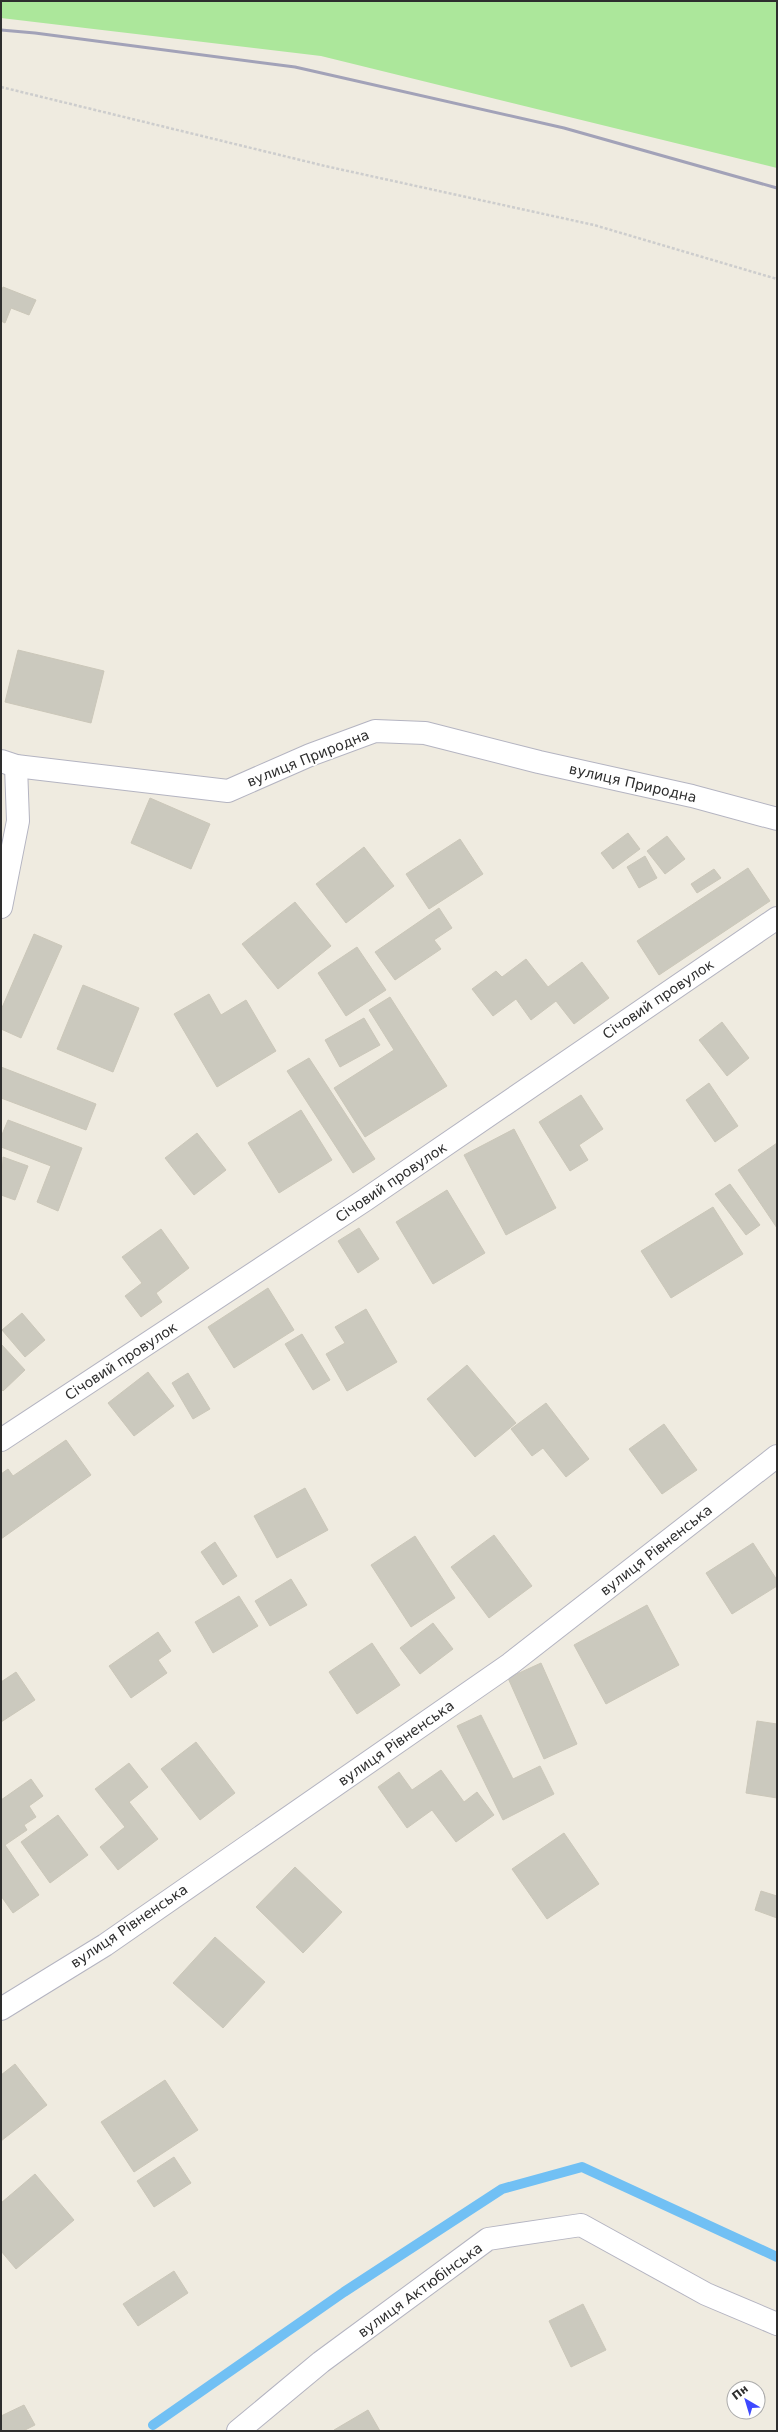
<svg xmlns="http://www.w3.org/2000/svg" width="778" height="2432" viewBox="0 0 778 2432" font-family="'DejaVu Sans',sans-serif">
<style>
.green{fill:#ace79b}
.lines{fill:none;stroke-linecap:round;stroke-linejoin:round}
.stream{stroke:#71c0f4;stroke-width:10}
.building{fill:#cbc9be;stroke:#cbc7b9}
.street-casing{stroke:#b4b4c1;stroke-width:24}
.path{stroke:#cdcdcd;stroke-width:2.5;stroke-dasharray:3 2;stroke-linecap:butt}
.street{stroke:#fff;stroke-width:22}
.rail{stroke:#a2a2b8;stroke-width:3}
.labels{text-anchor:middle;stroke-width:4;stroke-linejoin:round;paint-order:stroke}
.street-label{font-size:14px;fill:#2e2e2e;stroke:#fff}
</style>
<rect width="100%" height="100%" fill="#efebe0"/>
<!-- green -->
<path class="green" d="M 1,1 L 777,1 L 777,168 L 321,56 L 1,18 Z"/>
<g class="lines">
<!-- stream -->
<path class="stream" d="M 153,2425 L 344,2292 L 502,2189 L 582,2167 L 777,2257"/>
</g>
<!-- building -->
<g class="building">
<path d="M 3,287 L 36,300 L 29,315 L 11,308 L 5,323 L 1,321 L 1,293 Z"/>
<path d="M 18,650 L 104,671 L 91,723 L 5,702 Z"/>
<path d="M 150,798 L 210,824 L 191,869 L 131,843 Z"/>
<path d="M 628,833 L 640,849 L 613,869 L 601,853 Z"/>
<path d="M 667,836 L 685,859 L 665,874 L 647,851 Z"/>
<path d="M 460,839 L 483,874 L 429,909 L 406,874 Z"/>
<path d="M 364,847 L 394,886 L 346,923 L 316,884 Z"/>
<path d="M 645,856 L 657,878 L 639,888 L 627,867 Z"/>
<path d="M 748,868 L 770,901 L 659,975 L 637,941 Z"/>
<path d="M 714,869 L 721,878 L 697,893 L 691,884 Z"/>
<path d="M 295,902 L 331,946 L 278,989 L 242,944 Z"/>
<path d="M 439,908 L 452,928 L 434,940 L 441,949 L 395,980 L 375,952 Z"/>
<path d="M 34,934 L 62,946 L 21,1038 L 1,1029 L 1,1010 Z"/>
<path d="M 357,947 L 386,990 L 346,1016 L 318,973 Z"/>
<path d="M 526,959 L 548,987 L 582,962 L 609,998 L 574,1024 L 556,1001 L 531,1020 L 516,999 L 493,1016 L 472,989 L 496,971 L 502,977 Z"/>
<path d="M 83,985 L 139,1008 L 113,1072 L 57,1049 Z"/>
<path d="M 209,994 L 221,1015 L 246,1000 L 276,1051 L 217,1087 L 174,1014 Z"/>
<path d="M 390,997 L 447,1086 L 365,1137 L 334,1088 L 394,1050 L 369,1010 Z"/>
<path d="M 364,1018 L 380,1045 L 340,1067 L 325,1040 Z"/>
<path d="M 722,1022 L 749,1058 L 727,1076 L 699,1040 Z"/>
<path d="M 309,1058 L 375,1159 L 353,1173 L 287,1071 Z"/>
<path d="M 1,1067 L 96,1104 L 86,1130 L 1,1098 Z"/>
<path d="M 709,1083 L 738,1126 L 715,1142 L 686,1100 Z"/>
<path d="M 581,1095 L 603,1129 L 579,1145 L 588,1160 L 570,1171 L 539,1122 Z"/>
<path d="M 301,1110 L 332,1160 L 279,1193 L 248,1143 Z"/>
<path d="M 8,1120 L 82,1148 L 58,1211 L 37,1202 L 51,1166 L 1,1147 L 1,1137 Z"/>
<path d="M 514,1129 L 556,1208 L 506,1235 L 464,1155 Z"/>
<path d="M 197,1133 L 226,1170 L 194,1195 L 165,1158 Z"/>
<path d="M 777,1143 L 777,1228 L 738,1170 Z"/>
<path d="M 3,1157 L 28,1166 L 15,1200 L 1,1195 Z"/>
<path d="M 730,1184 L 760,1225 L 746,1235 L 715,1194 Z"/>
<path d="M 447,1190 L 485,1253 L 433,1284 L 396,1222 Z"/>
<path d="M 713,1207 L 743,1254 L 671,1298 L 641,1251 Z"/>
<path d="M 359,1228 L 379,1259 L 358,1273 L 338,1241 Z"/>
<path d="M 161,1229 L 189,1268 L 156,1293 L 162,1302 L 141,1317 L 125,1296 L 142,1283 L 122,1257 Z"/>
<path d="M 268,1288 L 294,1330 L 234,1368 L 208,1327 Z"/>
<path d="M 366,1309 L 397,1362 L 347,1391 L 326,1354 L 345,1343 L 335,1327 Z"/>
<path d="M 22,1313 L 45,1340 L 25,1357 L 2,1330 Z"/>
<path d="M 302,1334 L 330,1380 L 313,1390 L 285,1344 Z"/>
<path d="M 1,1344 L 25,1370 L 3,1391 L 1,1389 Z"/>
<path d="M 467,1365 L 516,1423 L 475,1457 L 427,1399 Z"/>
<path d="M 148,1372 L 174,1406 L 134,1436 L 108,1403 Z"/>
<path d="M 188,1373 L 210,1409 L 193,1419 L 172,1383 Z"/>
<path d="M 546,1403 L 589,1459 L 566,1477 L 543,1448 L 532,1456 L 511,1429 Z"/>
<path d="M 664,1424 L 697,1470 L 662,1494 L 629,1449 Z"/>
<path d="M 66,1440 L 91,1475 L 1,1539 L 1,1474 L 8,1469 L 13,1476 Z"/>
<path d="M 305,1488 L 328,1530 L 277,1558 L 254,1516 Z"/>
<path d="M 494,1535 L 532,1586 L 489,1618 L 451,1567 Z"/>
<path d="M 415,1536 L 455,1598 L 411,1627 L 371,1565 Z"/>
<path d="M 215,1542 L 237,1576 L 223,1585 L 201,1552 Z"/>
<path d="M 753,1543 L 777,1580 L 777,1586 L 732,1614 L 706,1573 Z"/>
<path d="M 291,1579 L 307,1605 L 270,1626 L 255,1601 Z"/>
<path d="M 239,1596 L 258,1626 L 213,1653 L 195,1622 Z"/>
<path d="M 647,1605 L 679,1665 L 606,1704 L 574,1645 Z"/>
<path d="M 433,1623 L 453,1649 L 420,1674 L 400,1648 Z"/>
<path d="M 158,1632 L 171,1651 L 158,1660 L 167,1673 L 131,1698 L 109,1666 Z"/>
<path d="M 372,1643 L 400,1685 L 357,1714 L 329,1672 Z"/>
<path d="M 541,1663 L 577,1744 L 544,1759 L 508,1678 Z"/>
<path d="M 16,1672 L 35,1700 L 1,1722 L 1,1682 Z"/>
<path d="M 481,1715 L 513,1779 L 540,1766 L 554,1794 L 503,1820 L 457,1726 Z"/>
<path d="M 757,1721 L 777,1724 L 777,1798 L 746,1793 Z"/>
<path d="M 196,1742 L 235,1793 L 200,1820 L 161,1769 Z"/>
<path d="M 129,1763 L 148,1787 L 129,1802 L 158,1839 L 118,1870 L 100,1847 L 125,1827 L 95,1789 Z"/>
<path d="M 441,1770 L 464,1802 L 477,1792 L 494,1815 L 456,1842 L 432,1810 L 407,1828 L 378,1787 L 399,1772 L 412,1790 Z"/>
<path d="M 31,1779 L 43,1796 L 29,1806 L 36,1817 L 24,1825 L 27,1830 L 5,1845 L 39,1895 L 13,1913 L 1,1896 L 1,1800 Z"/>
<path d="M 58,1815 L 88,1855 L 50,1883 L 21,1842 Z"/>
<path d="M 564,1833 L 599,1884 L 547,1919 L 512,1869 Z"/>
<path d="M 295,1867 L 342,1912 L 303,1953 L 256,1907 Z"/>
<path d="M 761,1891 L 777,1896 L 777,1918 L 755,1910 Z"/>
<path d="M 215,1937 L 265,1982 L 223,2028 L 173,1983 Z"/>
<path d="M 15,2064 L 47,2105 L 1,2141 L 1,2075 Z"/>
<path d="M 165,2080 L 198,2130 L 134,2172 L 101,2122 Z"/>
<path d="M 174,2157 L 191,2183 L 154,2207 L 137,2181 Z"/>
<path d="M 35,2174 L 74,2220 L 16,2269 L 1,2251 L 1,2203 Z"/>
<path d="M 174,2271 L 188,2293 L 138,2326 L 123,2304 Z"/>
<path d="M 583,2304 L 606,2350 L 571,2367 L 549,2321 Z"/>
<path d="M 24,2405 L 35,2425 L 23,2431 L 1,2431 L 1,2416 Z"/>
<path d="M 368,2410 L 380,2431 L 335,2431 L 334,2430 Z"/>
</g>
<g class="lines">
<!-- street casing -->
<g class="street-casing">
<g id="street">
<path d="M 1,761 L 16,766 L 228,791 L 310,755 L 375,731 L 425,733 L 539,762 L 692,796 L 777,819"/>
<path d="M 1,907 L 18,821 L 16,766"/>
<path d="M 1,1440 L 365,1200 L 777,918"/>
<path d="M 1,2009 L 105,1945 L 510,1664 L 777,1456"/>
<path d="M 238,2431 L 321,2362 L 488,2239 L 581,2225 L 706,2294 L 777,2324"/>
</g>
</g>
<!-- path -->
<path class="path" d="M 1,87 L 325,166 L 594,225 L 777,279"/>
<!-- street -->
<use href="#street" class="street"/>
<!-- rail -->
<path class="rail" d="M 1,30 L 35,33 L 295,67 L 564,128 L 777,188"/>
</g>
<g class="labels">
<!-- street labels -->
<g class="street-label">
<text transform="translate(308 758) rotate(-22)" y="5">вулиця Природна</text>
<text transform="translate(633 783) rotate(13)" y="5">вулиця Природна</text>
<text transform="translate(658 999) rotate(-34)" y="5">Січовий провулок</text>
<text transform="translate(391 1182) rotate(-34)" y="5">Січовий провулок</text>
<text transform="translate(121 1361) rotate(-33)" y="5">Січовий провулок</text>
<text transform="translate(656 1550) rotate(-38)" y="5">вулиця Рівненська</text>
<text transform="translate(396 1743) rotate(-35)" y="5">вулиця Рівненська</text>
<text transform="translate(129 1926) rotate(-34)" y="5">вулиця Рівненська</text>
<text transform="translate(420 2290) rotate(-36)" y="5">вулиця Актюбінська</text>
</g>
</g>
<!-- border -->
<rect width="778" height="2432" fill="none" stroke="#2e2e2e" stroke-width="4"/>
<!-- north arrow -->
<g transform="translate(746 2400) rotate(322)"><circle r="19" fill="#ffffff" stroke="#ababab"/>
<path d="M0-3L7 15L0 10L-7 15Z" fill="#3e49ff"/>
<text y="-6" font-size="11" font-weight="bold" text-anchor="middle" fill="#2e2e2e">Пн</text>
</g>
</svg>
